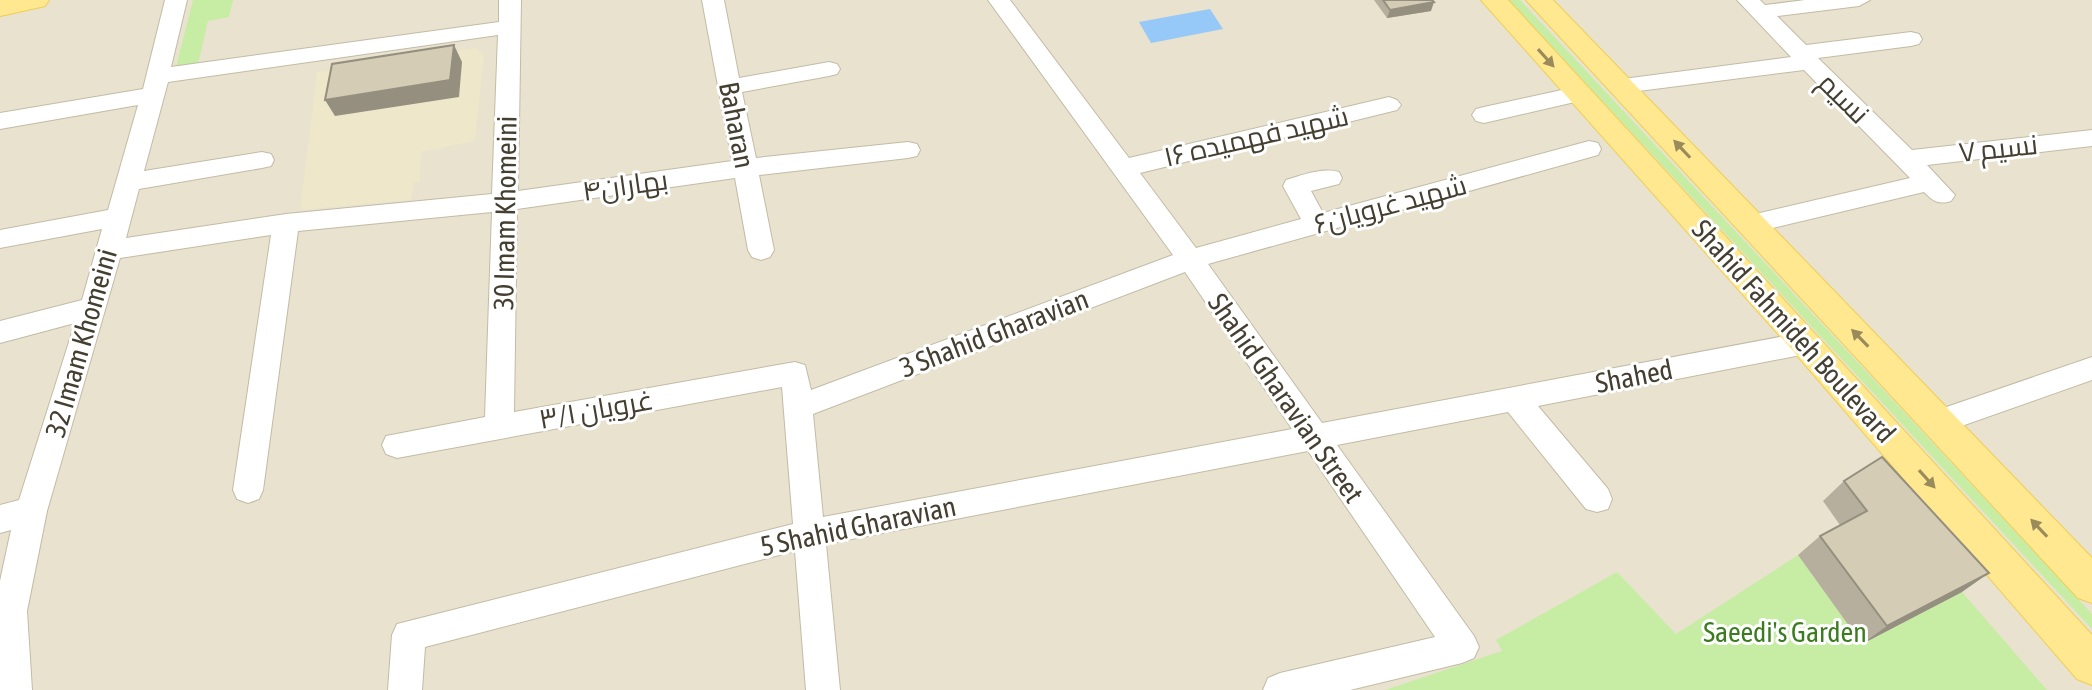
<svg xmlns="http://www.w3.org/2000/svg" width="2092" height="690" viewBox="0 0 2092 690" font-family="'Asap Condensed',Cairo,sans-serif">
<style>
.residential{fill:#e8e2cf}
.education{fill:#eee7c9}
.green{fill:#c7eda5}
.water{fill:#96c8f8}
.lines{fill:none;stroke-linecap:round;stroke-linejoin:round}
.minor-casing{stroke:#c2bba6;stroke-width:2}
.major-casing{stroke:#f1ce52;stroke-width:2}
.minor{fill:#fff;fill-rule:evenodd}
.major{fill:#ffe88f;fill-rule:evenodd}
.wall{fill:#b7af9d}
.shaded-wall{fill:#958f7f}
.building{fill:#d5ccb6;stroke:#958f7f;stroke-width:2}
.oneway{fill:#998b5c}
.labels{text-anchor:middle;stroke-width:6;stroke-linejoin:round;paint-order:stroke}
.street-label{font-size:28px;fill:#453f32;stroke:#fff}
.park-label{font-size:28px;fill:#3b7c1f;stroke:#fff}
</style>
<rect width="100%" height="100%" fill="#f3efe2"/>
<!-- residential -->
<rect class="residential" x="0" y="0" width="2092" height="690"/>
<!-- education -->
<path class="education" d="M 476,48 L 484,55 L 475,141 L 421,152 L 420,181 L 414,183 L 411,200 L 300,210 L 317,72 Z"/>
<!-- green -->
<g class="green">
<path d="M 193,0 L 233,0 L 229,17 L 208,21 L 198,64 L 176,67 Z"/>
<path d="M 1509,0 L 1520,0 L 2092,614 L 2092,629 Z"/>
<path d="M 1798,555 L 1862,644 L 1962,592 L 2047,690 L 1385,690 L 1502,651 L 1496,640 L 1617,572 L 1676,634 Z"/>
</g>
<!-- water -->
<path class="water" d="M 1210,9 L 1223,29 L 1151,43 L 1139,22 Z"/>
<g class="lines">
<!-- minor casing -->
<g class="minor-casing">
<g id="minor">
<path d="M 165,0 L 187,0 L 171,67 L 499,22 L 499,0 L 521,0 L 518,191 L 732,161 L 702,0 L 724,0 L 739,78 L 829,62 L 837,64 L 840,69 L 837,74 L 829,76 L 742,92 L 756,158 L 908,142 L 917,144 L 920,150 L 917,156 L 908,158 L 759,175 L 774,250 L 770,257 L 761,260 L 752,257 L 748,250 L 735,178 L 517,209 L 514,412 L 795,362 L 805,365 L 811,390 L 1173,255 L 988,0 L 1010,0 L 1129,158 L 1389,97 L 1397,100 L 1401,105 L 1397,110 L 1140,173 L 1196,248 L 1301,219 L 1283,186 L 1286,180 C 1302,175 1323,167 1339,172 L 1342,178 L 1339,184 L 1311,191 L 1323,213 L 1589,141 L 1598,143 L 1601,149 L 1598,155 L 1208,264 L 1322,423 L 1806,332 L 1816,335 L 1820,343 L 1816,351 L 1806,354 L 1538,406 L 1608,489 L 1612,499 L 1608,509 L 1597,512 L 1586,509 L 1508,412 L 1337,445 L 1474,636 L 1479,647 L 1474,658 L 1462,663 L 1350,690 L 1263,690 L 1268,678 L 1280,673 L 1435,637 L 1308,451 L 826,544 L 840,690 L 806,690 L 795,551 L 425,647 L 422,690 L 388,690 L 392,635 L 397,624 L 793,524 L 782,387 L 397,458 L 386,454 L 382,445 L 386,436 L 485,417 L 492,212 L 298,231 L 263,490 L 259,499 L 248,503 L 237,499 L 233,490 L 271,235 L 120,258 L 47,511 L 27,611 L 32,690 L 0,690 L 0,581 L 11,530 L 0,533 L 0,505 L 19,500 L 75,323 L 0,343 L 0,321 L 82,300 L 102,229 L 0,248 L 0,230 L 108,210 L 138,105 L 0,129 L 0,113 L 143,89 ZM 498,35 L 492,194 L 286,214 L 126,238 L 139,189 L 262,168 L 271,166 L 274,160 L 271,154 L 262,152 L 144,171 L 168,82 ZM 1185,272 L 1292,429 L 823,517 L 813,414 Z"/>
<path d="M 1737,0 L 1760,0 L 1765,5 L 1805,0 L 1870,0 L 1859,6 L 1777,16 L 1806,45 L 1911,32 L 1919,34 L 1922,39 L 1919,44 L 1911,46 L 1818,58 L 1912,150 L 2092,130 L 2092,146 L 1927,165 L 1955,195 L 1951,201 C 1938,205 1933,201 1924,192 L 1752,233 L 1743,231 L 1739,224 L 1743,217 L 1910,178 L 1804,70 L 1623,93 L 1615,91 L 1611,86 L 1615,81 L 1623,79 L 1791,57 Z"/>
<path d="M 1580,86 L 1588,89 L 1592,94 L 1588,99 L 1484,123 L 1476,121 L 1472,115 L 1476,109 L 1484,107 Z"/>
<path d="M 2092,357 L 2092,380 L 1939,434 L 1929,431 L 1924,422 L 1929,413 Z"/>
</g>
</g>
<!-- major casing -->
<g class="major-casing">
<g id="major">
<path d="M 0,0 L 49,0 L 45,6 L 0,16 Z"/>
<path d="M 1481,0 L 1508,0 L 2092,635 L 2092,685 L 2077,679 L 1794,352 Z"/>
<path d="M 1526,0 L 1553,0 L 2092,558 L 2092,603 L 2078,598 Z"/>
</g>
</g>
<!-- minor -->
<use href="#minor" class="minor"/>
<!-- major -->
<use href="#major" class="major"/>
</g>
<!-- wall -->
<g class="wall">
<path d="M 1374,0 L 1432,0 L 1431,11 L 1387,18 Z"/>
<path d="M 1844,481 L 1962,592 L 1862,644 L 1798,555 L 1820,536 L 1840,525 L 1823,501 Z"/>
</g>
<!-- shaded-wall -->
<g class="shaded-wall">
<path d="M 1434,2 L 1431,11 L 1387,18 L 1390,10 Z"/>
<path d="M 454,45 L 462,62 L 459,97 L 335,116 L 325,100 Z"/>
<path d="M 1989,573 L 1962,592 L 1862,644 L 1887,626 Z"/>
</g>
<!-- building -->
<g class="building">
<path d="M 1383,0 L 1432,0 L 1434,2 L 1390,10 Z"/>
<path d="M 454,45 L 450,80 L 325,100 L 332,64 Z"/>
<path d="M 1882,457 L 1989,573 L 1887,626 L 1820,536 L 1867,511 L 1844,481 Z"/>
</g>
<!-- one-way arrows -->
<defs><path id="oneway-solid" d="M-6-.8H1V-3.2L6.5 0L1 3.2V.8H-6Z" transform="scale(2)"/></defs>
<g class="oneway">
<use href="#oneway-solid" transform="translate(1546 58) rotate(48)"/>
<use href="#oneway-solid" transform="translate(1682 149) rotate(-133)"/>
<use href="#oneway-solid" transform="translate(1860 338) rotate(-134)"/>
<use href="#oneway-solid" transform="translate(1927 479) rotate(48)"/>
<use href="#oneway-solid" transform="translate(2039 528) rotate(-133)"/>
</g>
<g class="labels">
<!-- street labels -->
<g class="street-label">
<text transform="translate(1844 98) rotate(45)" y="10">نسیم</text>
<text transform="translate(737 125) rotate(79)" y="10">Baharan</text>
<text transform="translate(1256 136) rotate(-13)" y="10">شهید فهمیده ۱۶</text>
<text transform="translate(1998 148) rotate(-6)" y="10">نسیم ۷</text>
<text transform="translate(625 185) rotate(-8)" y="10">بهاران۴</text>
<text transform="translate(1390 204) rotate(-15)" y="10">شهید غرویان۶</text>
<text transform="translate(505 213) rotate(-89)" y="10">30 Imam Khomeini</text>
<text transform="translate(1794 331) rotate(48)" y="10">Shahid Fahmideh Boulevard</text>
<text transform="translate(994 333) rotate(-21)" y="10">3 Shahid Gharavian</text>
<text transform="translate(81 343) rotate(-74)" y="10">32 Imam Khomeini</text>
<text transform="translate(1634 376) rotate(-11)" y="10">Shahed</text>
<text transform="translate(1286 398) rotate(55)" y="10">Shahid Gharavian Street</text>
<text transform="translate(596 409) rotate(-10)" y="10">غرویان ۳/۱</text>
<text transform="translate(858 526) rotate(-12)" y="10">5 Shahid Gharavian</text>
</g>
<!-- park labels -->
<g class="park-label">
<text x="1785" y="642">Saeedi's Garden</text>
</g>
</g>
</svg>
